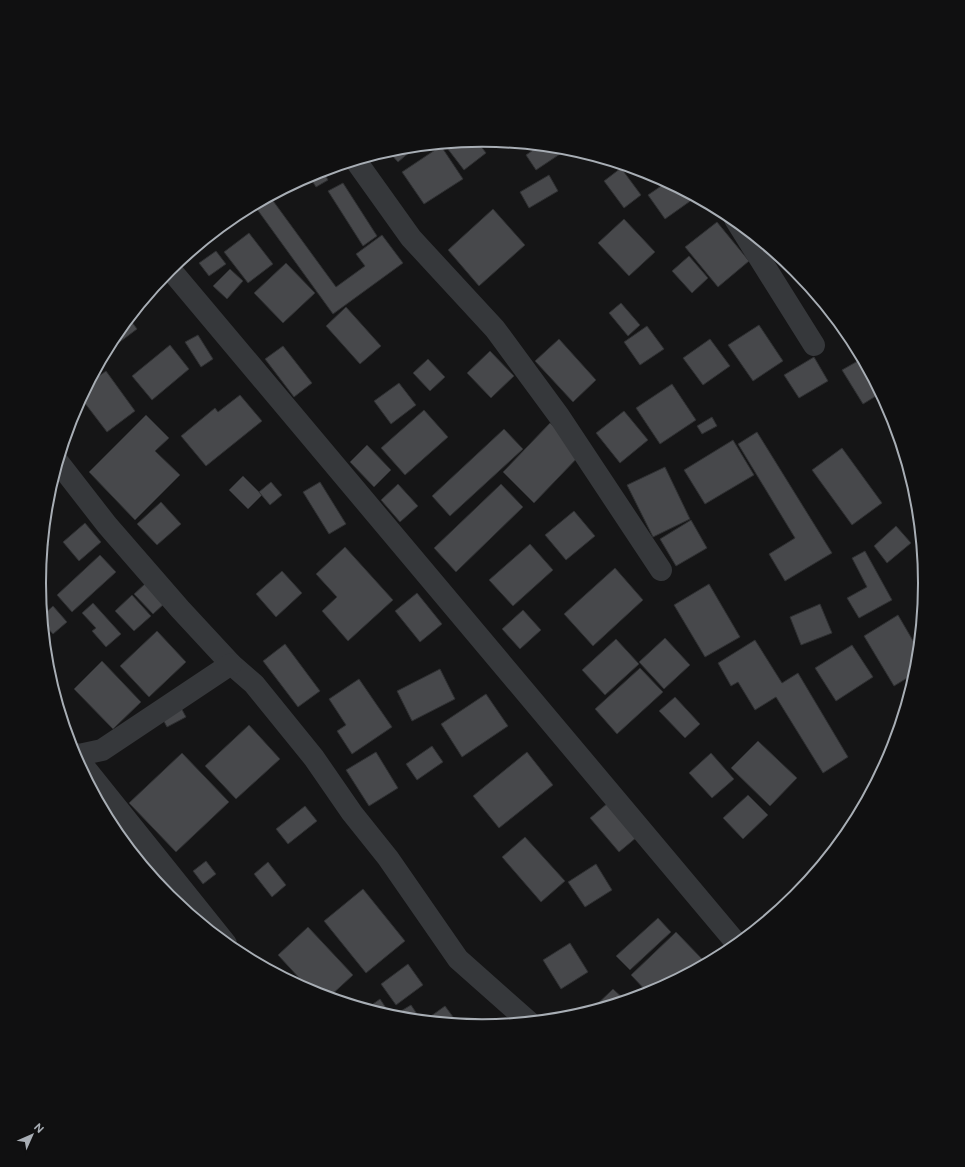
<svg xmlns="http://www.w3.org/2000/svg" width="965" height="1167" viewBox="0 0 965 1167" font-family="Figtree,sans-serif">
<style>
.building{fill:#47484b;stroke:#2f3032}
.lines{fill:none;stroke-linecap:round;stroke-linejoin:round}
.street{stroke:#36383b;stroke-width:22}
.rim{fill:none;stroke:#a8aeb5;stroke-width:2}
</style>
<rect width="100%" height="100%" fill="#151516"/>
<!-- building -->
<g class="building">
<path d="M 477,141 L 486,153 L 464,170 L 444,144 Z"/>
<path d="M 417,146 L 398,162 L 388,151 L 396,148 Z"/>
<path d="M 441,146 L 463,179 L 424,204 L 402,172 Z"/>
<path d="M 539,146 L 560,148 L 563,152 L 536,170 L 526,155 Z"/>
<path d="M 621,168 L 641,195 L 624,208 L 604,181 Z"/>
<path d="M 323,171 L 328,180 L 316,187 L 309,176 Z"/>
<path d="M 549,175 L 558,191 L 529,208 L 520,192 Z"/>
<path d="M 667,182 L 696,197 L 665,219 L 648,195 Z"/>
<path d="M 343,183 L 377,236 L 363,246 L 328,191 Z"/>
<path d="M 281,191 L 271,198 L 336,287 L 365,266 L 356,254 L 382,235 L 403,263 L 333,314 L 254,205 Z"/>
<path d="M 493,209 L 525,245 L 479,286 L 448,250 Z"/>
<path d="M 624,219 L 655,252 L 629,276 L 598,243 Z"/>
<path d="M 717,222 L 749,261 L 718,287 L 685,247 Z"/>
<path d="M 249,233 L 273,264 L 248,283 L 224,252 Z"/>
<path d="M 216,251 L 226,264 L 209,276 L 199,263 Z"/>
<path d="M 689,256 L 708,278 L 692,293 L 672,271 Z"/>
<path d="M 286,263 L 315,293 L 283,323 L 254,293 Z"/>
<path d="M 230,269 L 243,281 L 227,299 L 213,286 Z"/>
<path d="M 621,303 L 640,325 L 628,336 L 609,313 Z"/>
<path d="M 346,307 L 381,346 L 360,364 L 326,326 Z"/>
<path d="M 129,318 L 137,329 L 109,350 L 114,337 Z"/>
<path d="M 759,325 L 783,361 L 753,381 L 728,345 Z"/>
<path d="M 647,326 L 664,349 L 640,365 L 624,342 Z"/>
<path d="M 198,335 L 213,359 L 201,367 L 185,342 Z"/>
<path d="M 559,339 L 596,380 L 573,402 L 535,361 Z"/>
<path d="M 710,339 L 730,366 L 703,385 L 683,358 Z"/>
<path d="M 170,345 L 189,369 L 152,400 L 132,376 Z"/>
<path d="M 283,346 L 312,383 L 294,397 L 265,359 Z"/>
<path d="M 490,351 L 514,376 L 491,398 L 467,373 Z"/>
<path d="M 814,357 L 828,381 L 799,398 L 784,375 Z"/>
<path d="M 863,358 L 881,393 L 863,404 L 842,370 Z"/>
<path d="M 428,359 L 445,377 L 430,391 L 413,373 Z"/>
<path d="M 106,371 L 135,411 L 107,432 L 81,398 L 89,383 Z"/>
<path d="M 399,383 L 416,405 L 391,424 L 374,401 Z"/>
<path d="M 672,384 L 696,420 L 660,444 L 636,408 Z"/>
<path d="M 240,395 L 262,421 L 206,466 L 181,436 L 215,408 L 218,412 Z"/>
<path d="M 424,410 L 448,437 L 405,475 L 381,448 Z"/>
<path d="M 624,411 L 648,440 L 620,463 L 596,433 Z"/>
<path d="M 146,415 L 169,438 L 155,451 L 180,475 L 135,520 L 89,472 Z"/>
<path d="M 712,417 L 717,426 L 702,434 L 697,426 Z"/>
<path d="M 550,423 L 582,453 L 534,503 L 503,472 Z"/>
<path d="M 504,429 L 523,449 L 450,516 L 432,496 Z"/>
<path d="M 757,432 L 832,553 L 785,581 L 769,554 L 795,538 L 738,444 Z"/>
<path d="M 733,440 L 754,475 L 705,504 L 684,470 Z"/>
<path d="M 367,445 L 391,470 L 374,487 L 350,462 Z"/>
<path d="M 842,448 L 882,503 L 852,525 L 812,470 Z"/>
<path d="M 665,467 L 690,519 L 653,537 L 627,485 Z"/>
<path d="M 243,476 L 262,495 L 248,509 L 229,490 Z"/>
<path d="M 271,482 L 282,495 L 270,505 L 259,492 Z"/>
<path d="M 320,482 L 346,524 L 329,534 L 303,492 Z"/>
<path d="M 398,484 L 418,506 L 400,522 L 381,500 Z"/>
<path d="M 501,484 L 523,507 L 456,572 L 434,548 Z"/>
<path d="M 161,502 L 181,524 L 157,545 L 137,524 Z"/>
<path d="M 574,511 L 595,536 L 566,560 L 545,535 Z"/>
<path d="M 691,520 L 707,548 L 676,566 L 660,539 Z"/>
<path d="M 85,523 L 101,542 L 79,561 L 63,542 Z"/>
<path d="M 896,526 L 911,543 L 887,563 L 874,546 Z"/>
<path d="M 44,537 L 49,545 L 42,550 Z"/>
<path d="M 530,544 L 553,570 L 513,606 L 489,580 Z"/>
<path d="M 345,547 L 393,600 L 348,641 L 322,611 L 337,597 L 316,574 Z"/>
<path d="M 865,551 L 892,600 L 859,618 L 847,598 L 867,587 L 852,558 Z"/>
<path d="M 100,555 L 116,572 L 72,612 L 57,595 Z"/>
<path d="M 615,568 L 643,600 L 593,646 L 564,614 Z"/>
<path d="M 282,571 L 302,593 L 276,617 L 256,594 Z"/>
<path d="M 146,583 L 165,603 L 153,614 L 134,594 Z"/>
<path d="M 709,584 L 740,637 L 705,657 L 674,605 Z"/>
<path d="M 417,593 L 442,624 L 420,642 L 395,611 Z"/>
<path d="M 132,595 L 151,616 L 134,631 L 115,611 Z"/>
<path d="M 93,603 L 121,634 L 106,647 L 92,631 L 96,628 L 82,613 Z"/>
<path d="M 820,604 L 832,633 L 801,645 L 790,617 Z"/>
<path d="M 53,606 L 67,622 L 53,634 L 43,623 L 42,616 Z"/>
<path d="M 523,610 L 541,630 L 520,649 L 502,629 Z"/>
<path d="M 898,615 L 919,651 L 917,672 L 894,686 L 864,636 Z"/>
<path d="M 157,631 L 186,662 L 149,697 L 120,666 Z"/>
<path d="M 665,638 L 690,665 L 664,689 L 639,662 Z"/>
<path d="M 616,639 L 639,664 L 605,695 L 582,670 Z"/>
<path d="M 755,640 L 782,683 L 798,673 L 848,757 L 823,773 L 776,697 L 755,710 L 738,682 L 731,686 L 718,663 Z"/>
<path d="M 285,644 L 320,691 L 298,707 L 263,661 Z"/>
<path d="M 852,645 L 873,677 L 836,701 L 815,668 Z"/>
<path d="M 102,661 L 141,702 L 113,729 L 74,689 Z"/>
<path d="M 640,668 L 663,692 L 617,734 L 595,709 Z"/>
<path d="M 440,669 L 455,699 L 412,721 L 397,691 Z"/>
<path d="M 359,679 L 392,727 L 352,754 L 337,731 L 346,725 L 329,699 Z"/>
<path d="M 486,694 L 508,726 L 462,757 L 441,724 Z"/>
<path d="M 675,697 L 700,724 L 685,738 L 659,711 Z"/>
<path d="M 179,704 L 186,717 L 167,727 L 160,714 Z"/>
<path d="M 249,725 L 280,759 L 236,799 L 205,766 Z"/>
<path d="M 758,741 L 797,778 L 770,806 L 731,768 Z"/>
<path d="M 432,746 L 443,762 L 417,780 L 406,764 Z"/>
<path d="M 376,752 L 398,788 L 369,806 L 346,770 Z"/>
<path d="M 527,752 L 553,785 L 499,828 L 473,796 Z"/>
<path d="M 182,753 L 229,802 L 176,852 L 129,803 Z"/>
<path d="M 711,753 L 734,779 L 712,798 L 689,773 Z"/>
<path d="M 748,795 L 768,815 L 743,839 L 723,818 Z"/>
<path d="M 614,798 L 643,832 L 619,852 L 590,818 Z"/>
<path d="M 305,806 L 317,821 L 288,844 L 276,829 Z"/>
<path d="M 525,837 L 565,881 L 541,902 L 502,857 Z"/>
<path d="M 206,861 L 216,874 L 203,884 L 193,871 Z"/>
<path d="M 268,862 L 286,885 L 272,897 L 254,874 Z"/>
<path d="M 596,864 L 612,890 L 585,907 L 568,882 Z"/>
<path d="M 363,889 L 405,941 L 366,973 L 324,921 Z"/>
<path d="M 658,918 L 671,932 L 630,970 L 616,956 Z"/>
<path d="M 308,927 L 353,975 L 328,998 L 313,993 L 278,955 Z"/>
<path d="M 676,932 L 703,960 L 689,973 L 649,994 L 631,975 Z"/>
<path d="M 570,943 L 588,972 L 561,989 L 543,960 Z"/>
<path d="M 723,950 L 726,954 L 705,965 Z"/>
<path d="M 408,964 L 423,985 L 396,1005 L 381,984 Z"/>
<path d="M 613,989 L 626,1001 L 589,1012 Z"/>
<path d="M 380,999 L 392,1017 L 366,1009 Z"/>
<path d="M 411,1005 L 421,1020 L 400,1019 L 396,1014 Z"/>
<path d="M 445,1006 L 459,1025 L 424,1021 Z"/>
</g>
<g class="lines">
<!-- street -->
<g class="street">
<path d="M 356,161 L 411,238 L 495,329 L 559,416 L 661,570"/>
<path d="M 735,219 L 814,345"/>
<path d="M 170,269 L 738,945"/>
<path d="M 58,462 L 107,525 L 180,609 L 231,664 L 254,684 L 314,758 L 352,813 L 388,858 L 458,959 L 529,1022"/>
<path d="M 73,753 L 226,944"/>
<path d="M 74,756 L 102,750 L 231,664"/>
</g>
</g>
<!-- crop -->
<path d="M0 0H965V1167H0ZM46 583a436 436 0 1 1 872 0a436 436 0 1 1-872 0Z" fill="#101011" fill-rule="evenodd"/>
<path class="rim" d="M46 583a436 436 0 1 1 872 0a436 436 0 1 1-872 0Z"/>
<!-- north arrow -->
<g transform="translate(32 1135) rotate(45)" stroke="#101011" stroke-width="3" paint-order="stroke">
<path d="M0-3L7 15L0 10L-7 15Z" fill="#a8aeb5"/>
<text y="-6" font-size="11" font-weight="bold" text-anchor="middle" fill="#a8aeb5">N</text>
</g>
</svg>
